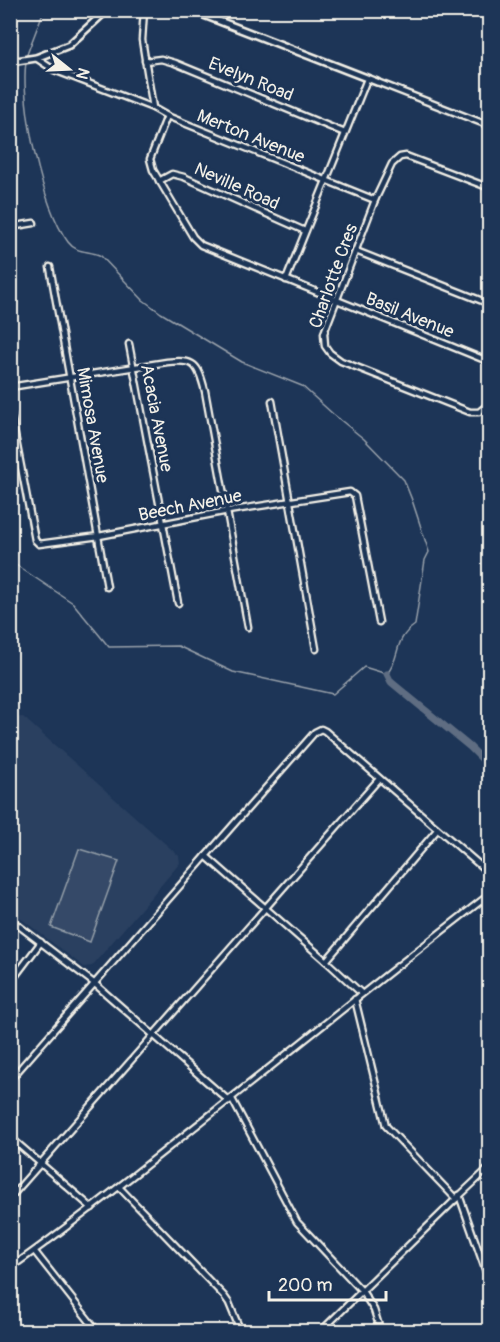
<svg xmlns="http://www.w3.org/2000/svg" width="500" height="1342" viewBox="0 0 500 1342" font-family="Pangolin,sans-serif">
<style>
.built{fill:#2a4060}
.green{fill:#354a67;stroke:#949ea8;stroke-width:1.5}
.lines{fill:none;stroke-linecap:round;stroke-linejoin:round}
.stream{stroke:#9aa2ab;stroke-width:1.5}
.river{stroke:#5e6d82;stroke-width:7}
.minor-casing{stroke:#f4f1e8;stroke-width:9}
.tertiary-casing{stroke:#f4f1e8;stroke-width:10}
.minor{stroke:#1d3557;stroke-width:4.5}
.tertiary{stroke:#1d3557;stroke-width:5}
.labels{text-anchor:middle;stroke-width:6;stroke-linejoin:round;paint-order:stroke}
.street-label{font-size:18px;fill:#f4f1e8;stroke:#1d3557}
</style>
<rect width="100%" height="100%" fill="#1d3557"/>
<filter id="ink" filterUnits="userSpaceOnUse"><feTurbulence type="fractalNoise" baseFrequency=".0167" numOctaves="2"/><feDisplacementMap in="SourceGraphic" scale="12" xChannelSelector="R" yChannelSelector="G"/><feConvolveMatrix kernelMatrix="1 2 1 2 8 2 1 2 1" color-interpolation-filters="sRGB"/></filter>
<g filter="url(#ink)">
<!-- built -->
<path class="built" d="M 23,717 L 179,856 L 180,863 L 92,966 L 84,967 L 11,911 L 10,718 Z"/>
<!-- green -->
<path class="green" d="M 79,849 L 119,861 L 90,942 L 51,927 Z"/>
<g class="lines">
<!-- stream -->
<g class="stream">
<path d="M 26,57 L 44,10"/>
<path d="M 10,565 L 16,565 L 73,603 L 109,647 L 178,646 L 233,672 L 333,694 L 364,667 L 387,674 C 402,655 392,641 415,625 L 425,560 L 429,552 L 412,500 L 404,480 L 364,439 L 333,414 L 302,386 L 242,362 L 161,313 L 143,300 L 101,256 C 89,250 77,254 68,242 C 42,208 20,103 26,62"/>
</g>
<!-- river -->
<path class="river" d="M 387,674 L 391,682 L 470,747 L 490,767"/>
<!-- minor casing -->
<g class="minor-casing">
<g id="minor">
<path d="M 144,10 L 142,40 L 153,108 L 167,116 L 375,200"/>
<path d="M 36,58 L 54,70 L 153,108"/>
<path d="M 145,61 L 161,59 L 175,63 L 345,133"/>
<path d="M 377,82 L 490,126"/>
<path d="M 167,116 L 150,159 L 153,170 L 193,237 L 201,245 L 490,362"/>
<path d="M 159,181 L 172,174 L 184,177 L 305,231"/>
<path d="M 490,188 L 406,156 L 400,157 L 392,164 L 375,200 L 324,333 L 325,346 L 330,353 L 341,361 L 470,412 L 479,412 L 490,403"/>
<path d="M 10,227 L 34,223"/>
<path d="M 356,251 L 490,304"/>
<path d="M 50,267 L 107,587"/>
<path d="M 286,280 L 367,79"/>
<path d="M 129,344 L 178,603"/>
<path d="M 10,387 L 167,362 C 195,359 198,364 205,391 L 248,627"/>
<path d="M 272,401 L 316,649"/>
<path d="M 10,409 L 35,540 L 39,544 L 99,536 L 228,511 L 350,492 L 355,496 L 379,622"/>
<path d="M 206,856 L 315,732 L 321,729 L 325,731 L 490,874"/>
<path d="M 10,919 L 95,984 L 229,1101"/>
<path d="M 326,961 L 361,993"/>
<path d="M 10,983 L 41,942"/>
<path d="M 355,999 L 386,1126 L 456,1199 L 490,1167"/>
<path d="M 10,1080 L 206,856 L 326,961 L 437,830"/>
<path d="M 232,1099 L 297,1222 L 362,1291 L 374,1310 L 381,1332"/>
<path d="M 10,1137 L 92,1208"/>
<path d="M 119,1187 L 224,1296 L 229,1303 L 241,1332"/>
<path d="M 459,1195 L 490,1283"/>
<path d="M 10,1198 L 379,779"/>
<path d="M 35,1252 L 98,1332"/>
<path d="M 10,1268 C 66,1229 119,1187 173,1144 C 279,1061 383,976 490,894"/>
<path d="M 320,1332 L 456,1199"/>
</g>
</g>
<!-- tertiary casing -->
<g class="tertiary-casing">
<g id="tertiary">
<path d="M 191,10 L 377,82"/>
<path d="M 10,62 L 36,58 L 69,45 L 107,10"/>
</g>
</g>
<!-- minor -->
<use href="#minor" class="minor"/>
<!-- tertiary -->
<use href="#tertiary" class="tertiary"/>
</g>
</g>
<g class="labels">
<!-- street labels -->
<g class="street-label">
<text transform="translate(251 79) rotate(22)" y="6">Evelyn Road</text>
<text transform="translate(251 136) rotate(22)" y="6">Merton Avenue</text>
<text transform="translate(237 186) rotate(24)" y="6">Neville Road</text>
<text transform="translate(333 276) rotate(-70)" y="6">Charlotte Cres</text>
<text transform="translate(410 315) rotate(22)" y="6">Basil Avenue</text>
<text transform="translate(157 418) rotate(79)" y="6">Acacia Avenue</text>
<text transform="translate(93 425) rotate(80)" y="6">Mimosa Avenue</text>
<text transform="translate(190 505) rotate(-11)" y="6">Beech Avenue</text>
</g>
</g>
<!-- margin -->
<rect width="500" height="1342" fill="none" stroke="#1d3557" stroke-width="36"/>
<rect x="18" y="18" width="464" height="1306" fill="none" stroke="#f4f1e8" stroke-width="2" filter="url(#ink)"/>
<!-- north arrow -->
<g transform="translate(69 69) rotate(108)" stroke="#1d3557" stroke-width="4.5" paint-order="stroke">
<path d="M0-4.5L10 22L0 15L-10 22Z" fill="#f4f1e8"/>
<text y="-9" font-size="16" font-weight="bold" text-anchor="middle" fill="#f4f1e8">N</text>
</g>
<!-- scale -->
<path d="M269 1291v9h117v-9" fill="none" stroke="#f4f1e8" stroke-width="3"/>
<text x="278" y="1291" font-size="18" fill="#f4f1e8" stroke="#1d3557" stroke-width="4.5" paint-order="stroke">200 m</text>
</svg>
